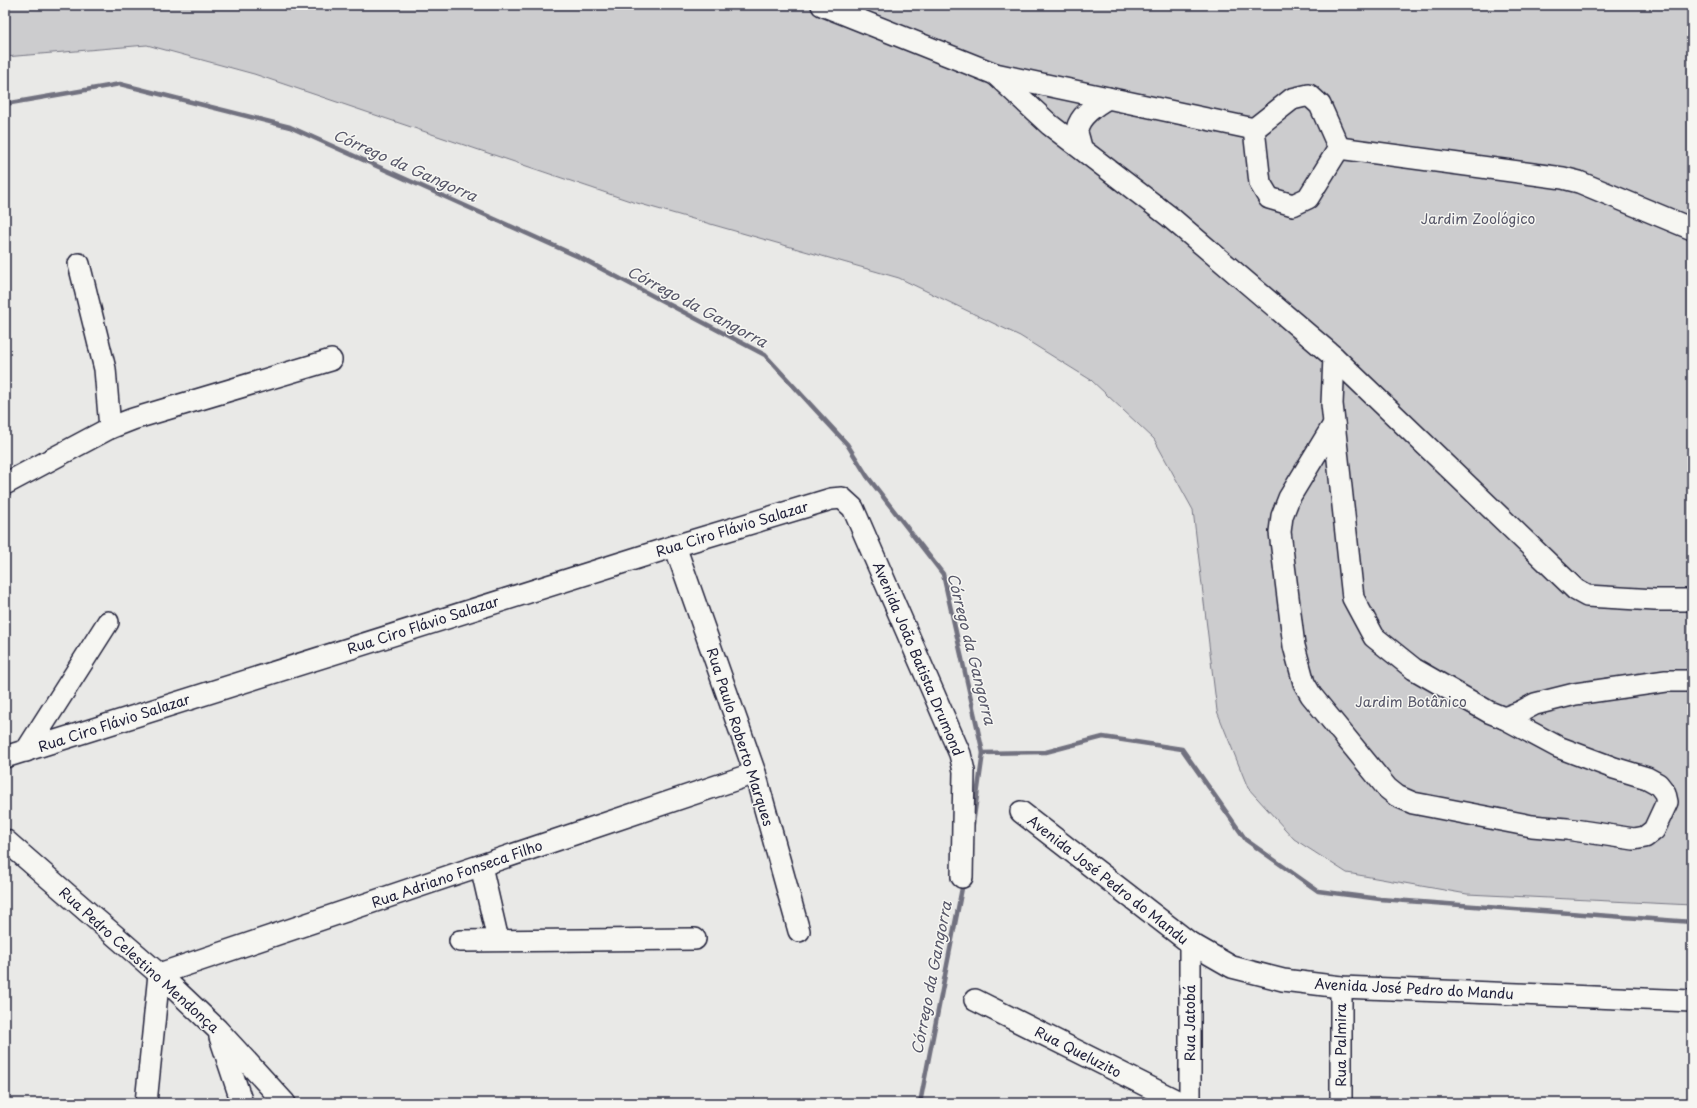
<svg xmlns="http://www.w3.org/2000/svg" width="1697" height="1108" viewBox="0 0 1697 1108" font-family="'Playpen Sans',sans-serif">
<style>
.green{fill:#ccccce;stroke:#777784}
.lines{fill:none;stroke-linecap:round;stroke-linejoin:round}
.stream{stroke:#71717f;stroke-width:4.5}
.minor-casing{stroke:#22223b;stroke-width:24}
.minor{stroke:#f6f6f2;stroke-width:21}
.labels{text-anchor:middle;stroke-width:3;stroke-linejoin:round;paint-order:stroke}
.park-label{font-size:14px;fill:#555567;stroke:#f6f6f2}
.street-label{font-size:14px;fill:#22223b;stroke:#f6f6f2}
.water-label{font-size:15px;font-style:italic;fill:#565668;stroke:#f6f6f2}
</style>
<rect width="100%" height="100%" fill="#e9e9e7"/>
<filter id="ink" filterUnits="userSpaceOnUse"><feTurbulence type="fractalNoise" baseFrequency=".025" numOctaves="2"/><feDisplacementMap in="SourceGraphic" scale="8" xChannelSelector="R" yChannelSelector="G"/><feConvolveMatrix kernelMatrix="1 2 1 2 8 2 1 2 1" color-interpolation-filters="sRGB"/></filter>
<g filter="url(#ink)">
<!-- green -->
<path class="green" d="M 5,5 L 1692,5 L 1692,905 L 1467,894 L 1347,873 L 1294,839 L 1248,788 L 1217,711 L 1193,510 L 1154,439 L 1091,380 L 1020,336 L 899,278 L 630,201 L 254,74 L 147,45 L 5,57 Z"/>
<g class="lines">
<!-- stream -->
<g class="stream">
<path d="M 5,104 L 120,84 L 290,127 L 579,257 L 765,355 L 847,444 L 867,476 L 943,574 L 983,753 L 973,824"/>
<path d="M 983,753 L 1046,752 L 1103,737 L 1182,749 L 1246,840 L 1318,891 L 1380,899 L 1692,922"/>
<path d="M 920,1103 L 963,883"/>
</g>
<!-- minor casing -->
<g class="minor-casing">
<g id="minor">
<path d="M 822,5 L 995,74 L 1254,129"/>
<path d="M 995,74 L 1050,125 L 1170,217 L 1334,357 L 1576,590 L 1587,596 L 1655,600 L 1692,600"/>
<path d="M 1309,95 L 1320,105 L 1339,148 L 1308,198 L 1293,205 L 1269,198 L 1260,183 L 1254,129 L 1292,99 Z"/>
<path d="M 1081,148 C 1080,142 1078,137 1077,132 C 1077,117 1097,104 1108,98"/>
<path d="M 1339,148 L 1563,178 L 1579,182 L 1692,229"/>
<path d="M 79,264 L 105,369 L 110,428"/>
<path d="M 1334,357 L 1332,404 L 1353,598 L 1374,637 L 1414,669 L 1489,712 L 1504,718 L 1520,712 L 1535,704 L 1575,694 L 1666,681 L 1692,681"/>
<path d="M 1334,424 L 1289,498 L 1282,516 L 1280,532 L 1294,646 L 1304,683 L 1311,695 L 1387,788 L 1397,796 L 1413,803 L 1532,826 L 1567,829 L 1634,839 L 1645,837 L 1654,830 L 1667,802 L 1665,793 L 1658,784 L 1647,778 L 1614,768 L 1558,747 L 1504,718"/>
<path d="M 5,484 L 110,428 L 133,419 L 331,360"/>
<path d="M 675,546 L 755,773 L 799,931"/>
<path d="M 26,751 L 108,622"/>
<path d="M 5,757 L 675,546 L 831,499 L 842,498 L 853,508 L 960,754 L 964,771 L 962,877"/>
<path d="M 1021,812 L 1190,943 L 1232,967 L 1283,980 L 1341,987 L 1692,1001"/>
<path d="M 5,840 L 159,974 L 217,1029 L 285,1103"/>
<path d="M 481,866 L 498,940"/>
<path d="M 460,941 L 695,939"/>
<path d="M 1190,943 L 1190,1103"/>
<path d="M 1341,987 L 1341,1103"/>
<path d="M 975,1000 L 1181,1103"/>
<path d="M 220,1037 L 242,1103"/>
<path d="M 146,1103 L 159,974 L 755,773"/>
</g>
</g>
<!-- minor -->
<use href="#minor" class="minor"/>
</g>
</g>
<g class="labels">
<!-- park labels -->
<g class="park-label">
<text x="1478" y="224">Jardim Zoológico</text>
<text x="1411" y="707">Jardim Botânico</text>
</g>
<!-- street labels -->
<g class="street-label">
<text transform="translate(732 529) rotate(-17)" y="5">Rua Ciro Flávio Salazar</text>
<text transform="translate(423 625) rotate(-18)" y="5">Rua Ciro Flávio Salazar</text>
<text transform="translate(918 659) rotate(67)" y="5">Avenida João Batista Drumond</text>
<text transform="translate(114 723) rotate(-18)" y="5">Rua Ciro Flávio Salazar</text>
<text transform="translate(740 737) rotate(72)" y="5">Rua Paulo Roberto Marques</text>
<text transform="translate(457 874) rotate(-19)" y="5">Rua Adriano Fonseca Filho</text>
<text transform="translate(1108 880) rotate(38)" y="5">Avenida José Pedro do Mandu</text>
<text transform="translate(139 960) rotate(42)" y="5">Rua Pedro Celestino Mendonça</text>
<text transform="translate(1414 989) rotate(3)" y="5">Avenida José Pedro do Mandu</text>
<text transform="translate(1190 1023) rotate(-90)" y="5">Rua Jatobá</text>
<text transform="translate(1341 1045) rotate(-90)" y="5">Rua Palmira</text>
<text transform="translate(1078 1052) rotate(27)" y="5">Rua Queluzito</text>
</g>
<!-- water labels -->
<g class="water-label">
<text transform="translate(405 166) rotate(24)" y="5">Córrego da Gangorra</text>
<text transform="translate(697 307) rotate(28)" y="5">Córrego da Gangorra</text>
<text transform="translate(971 649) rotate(76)" y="5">Córrego da Gangorra</text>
<text transform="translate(932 978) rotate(-79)" y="5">Córrego da Gangorra</text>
</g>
</g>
<!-- margin -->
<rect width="1697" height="1108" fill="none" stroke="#f6f6f2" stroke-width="20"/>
<rect x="10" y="10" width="1677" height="1088" fill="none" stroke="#22223b" stroke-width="1.5" filter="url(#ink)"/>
</svg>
